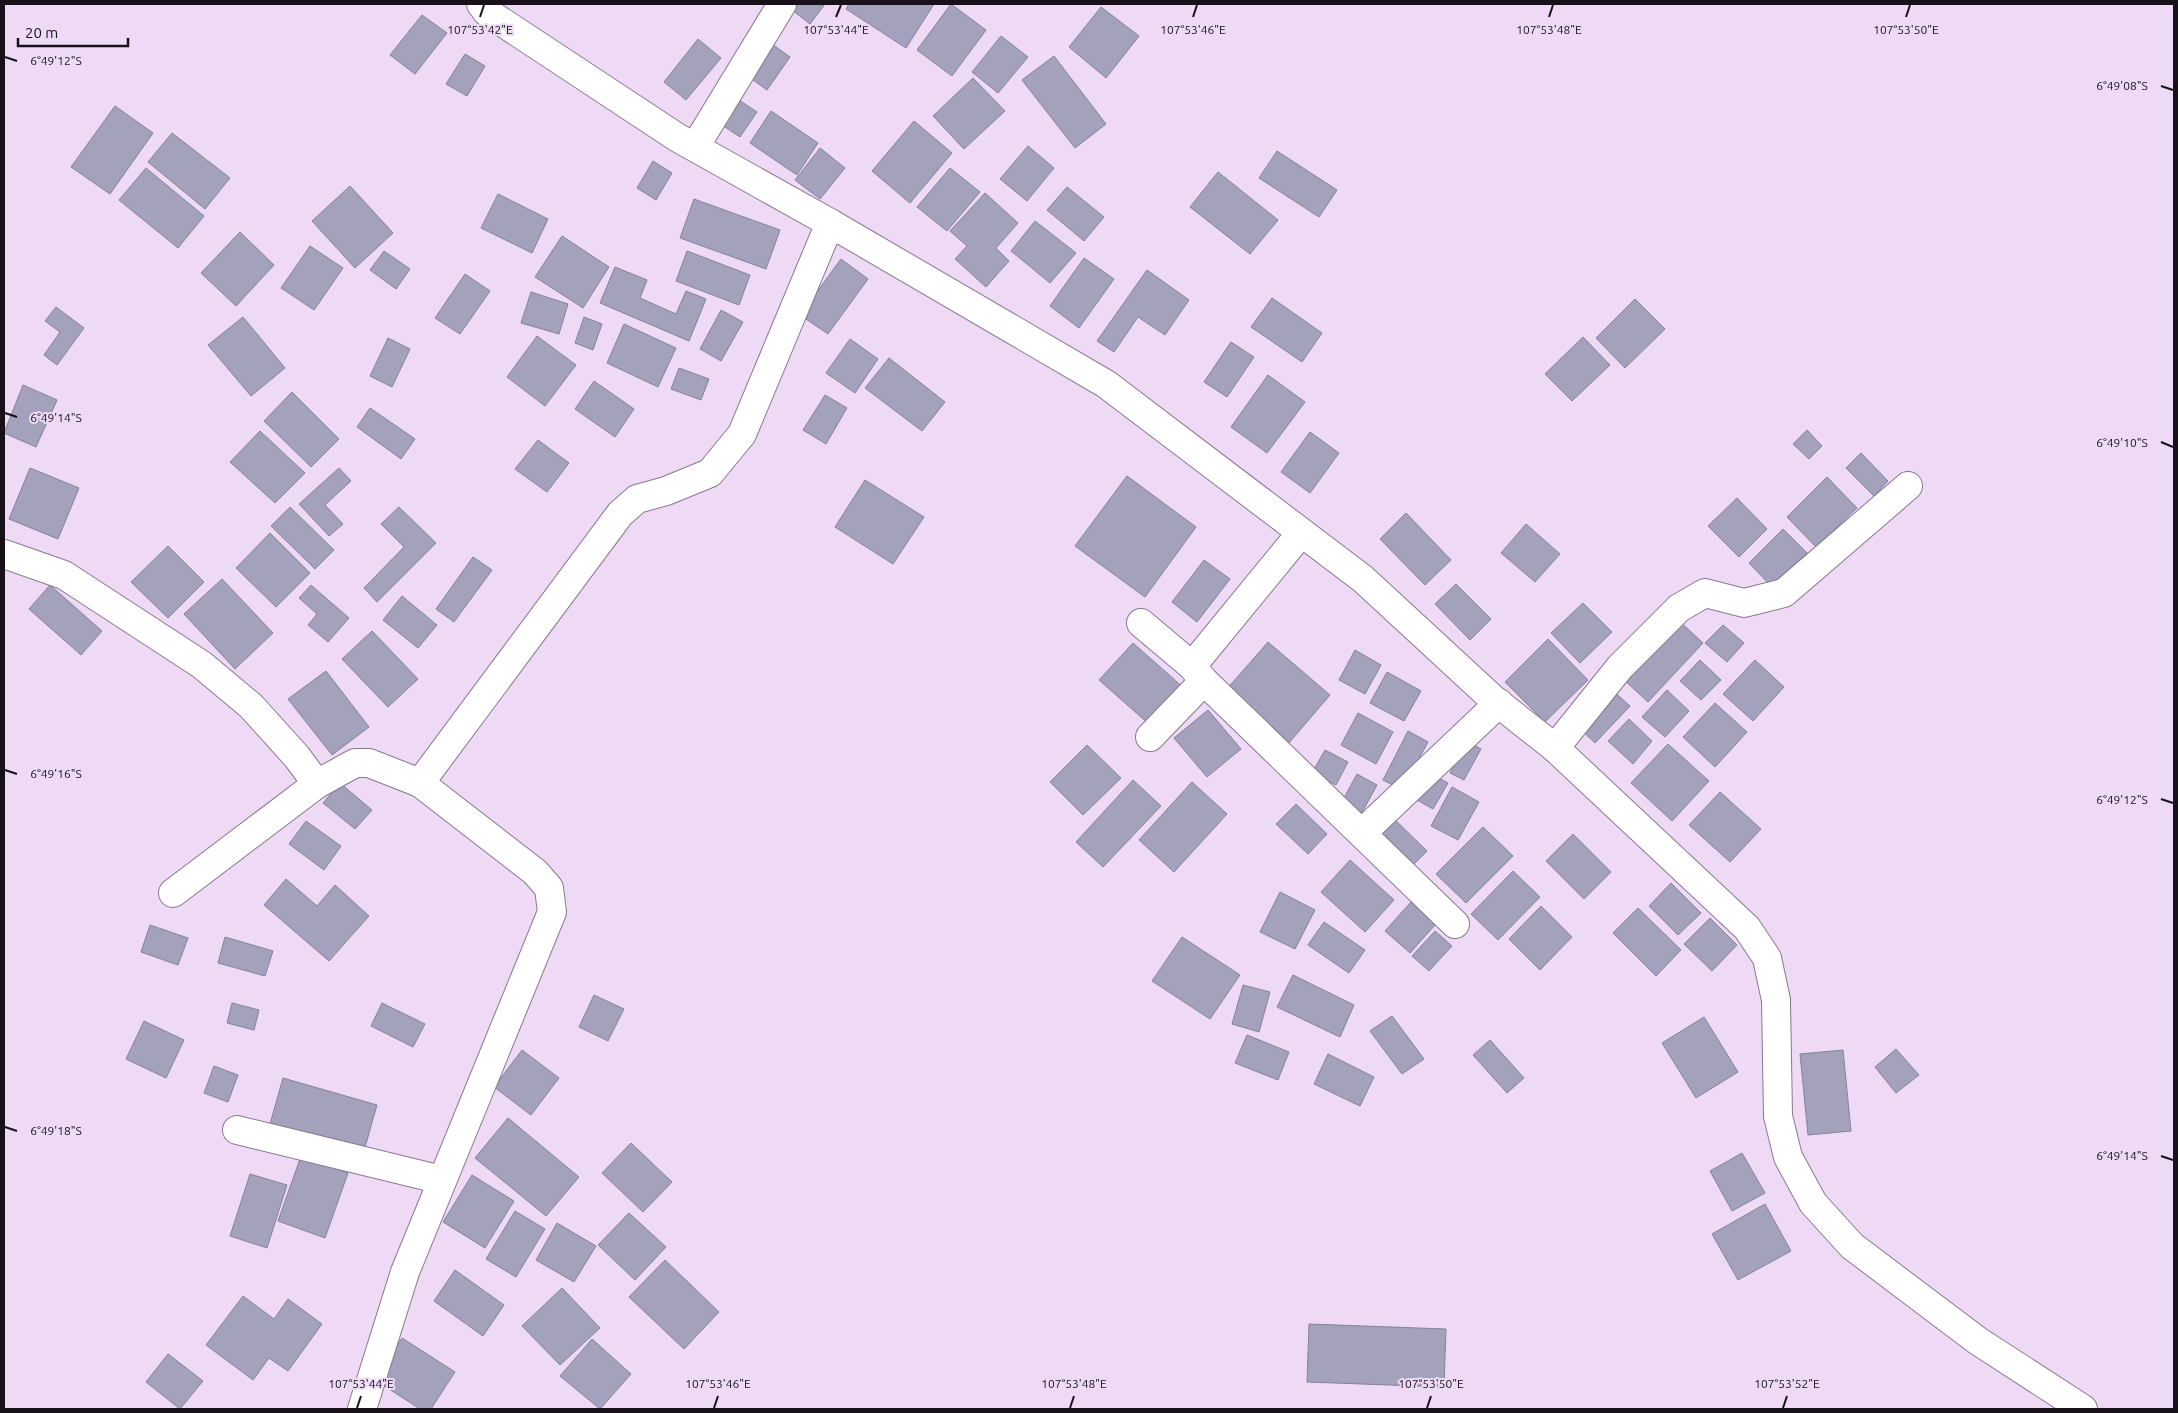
<svg xmlns="http://www.w3.org/2000/svg" width="2178" height="1413" viewBox="0 0 2178 1413" font-family="Ubuntu,sans-serif">
<style>
.building{fill:#a3a1bc;stroke:#85829d}
.lines{fill:none;stroke-linecap:round;stroke-linejoin:round}
.street-casing{stroke:#89788f;stroke-width:30}
.street{stroke:#fff;stroke-width:28}
.ticks{fill:none;stroke:#18111a;stroke-width:2}
.ticks-label{font-size:12px;text-anchor:middle;fill:#18111a;stroke:#eedaf4;stroke-width:4;stroke-linejoin:round;paint-order:stroke}
</style>
<rect width="100%" height="100%" fill="#eedaf4"/>
<!-- building -->
<g class="building">
<path d="M 797,4 L 825,4 L 810,24 L 792,10 Z"/>
<path d="M 849,4 L 934,4 L 906,48 L 846,9 Z"/>
<path d="M 951,4 L 986,30 L 952,76 L 917,50 Z"/>
<path d="M 1101,7 L 1139,36 L 1106,78 L 1069,47 Z"/>
<path d="M 422,15 L 447,33 L 415,74 L 390,55 Z"/>
<path d="M 1001,36 L 1028,57 L 998,93 L 972,72 Z"/>
<path d="M 698,39 L 721,58 L 686,100 L 664,82 Z"/>
<path d="M 772,44 L 790,57 L 767,90 L 749,77 Z"/>
<path d="M 465,54 L 485,66 L 467,96 L 446,84 Z"/>
<path d="M 1054,56 L 1106,124 L 1075,148 L 1022,80 Z"/>
<path d="M 973,78 L 1005,111 L 964,149 L 933,116 Z"/>
<path d="M 736,98 L 757,112 L 740,137 L 719,123 Z"/>
<path d="M 115,106 L 153,133 L 110,194 L 71,167 Z"/>
<path d="M 771,111 L 818,143 L 797,175 L 750,143 Z"/>
<path d="M 914,121 L 952,153 L 910,203 L 872,171 Z"/>
<path d="M 172,133 L 230,178 L 205,209 L 148,162 Z"/>
<path d="M 1028,146 L 1054,168 L 1027,201 L 1000,179 Z"/>
<path d="M 820,148 L 845,168 L 820,199 L 795,180 Z"/>
<path d="M 1277,151 L 1337,190 L 1319,217 L 1259,178 Z"/>
<path d="M 653,161 L 672,173 L 656,200 L 637,188 Z"/>
<path d="M 146,168 L 204,216 L 178,248 L 119,200 Z"/>
<path d="M 950,168 L 980,192 L 947,231 L 917,207 Z"/>
<path d="M 1218,172 L 1278,220 L 1250,254 L 1190,207 Z"/>
<path d="M 350,186 L 393,233 L 355,268 L 312,221 Z"/>
<path d="M 1067,187 L 1104,217 L 1084,241 L 1047,210 Z"/>
<path d="M 985,193 L 1018,223 L 996,248 L 1009,261 L 986,287 L 955,259 L 967,246 L 950,231 Z"/>
<path d="M 498,194 L 548,219 L 532,253 L 481,228 Z"/>
<path d="M 694,199 L 780,230 L 766,269 L 680,238 Z"/>
<path d="M 1035,221 L 1076,253 L 1050,283 L 1011,251 Z"/>
<path d="M 240,232 L 274,265 L 236,306 L 201,273 Z"/>
<path d="M 562,236 L 609,267 L 583,308 L 535,277 Z"/>
<path d="M 310,246 L 343,268 L 314,310 L 281,288 Z"/>
<path d="M 384,251 L 410,269 L 396,289 L 370,270 Z"/>
<path d="M 687,251 L 750,275 L 739,305 L 676,281 Z"/>
<path d="M 1084,258 L 1114,279 L 1079,328 L 1050,306 Z"/>
<path d="M 841,259 L 868,279 L 828,334 L 800,315 Z"/>
<path d="M 615,267 L 647,280 L 640,298 L 676,314 L 686,291 L 706,299 L 689,341 L 600,303 Z"/>
<path d="M 1147,270 L 1189,300 L 1165,335 L 1138,317 L 1114,352 L 1097,341 Z"/>
<path d="M 465,274 L 490,291 L 460,334 L 435,318 Z"/>
<path d="M 531,292 L 568,304 L 559,334 L 521,323 Z"/>
<path d="M 1272,298 L 1322,333 L 1302,362 L 1251,327 Z"/>
<path d="M 1635,299 L 1665,329 L 1625,368 L 1596,338 Z"/>
<path d="M 56,307 L 84,328 L 57,365 L 44,355 L 60,332 L 45,321 Z"/>
<path d="M 721,310 L 743,322 L 721,361 L 700,349 Z"/>
<path d="M 243,317 L 285,368 L 251,396 L 208,345 Z"/>
<path d="M 584,317 L 602,324 L 593,350 L 575,343 Z"/>
<path d="M 624,324 L 676,348 L 658,387 L 607,363 Z"/>
<path d="M 537,336 L 576,365 L 545,406 L 507,377 Z"/>
<path d="M 1583,337 L 1610,365 L 1572,401 L 1545,374 Z"/>
<path d="M 388,338 L 410,349 L 392,387 L 370,376 Z"/>
<path d="M 850,339 L 878,359 L 855,393 L 826,373 Z"/>
<path d="M 1231,342 L 1254,357 L 1227,397 L 1204,382 Z"/>
<path d="M 889,358 L 945,402 L 922,431 L 865,388 Z"/>
<path d="M 679,368 L 709,379 L 701,400 L 671,389 Z"/>
<path d="M 1268,375 L 1305,402 L 1267,453 L 1231,427 Z"/>
<path d="M 594,381 L 634,409 L 615,437 L 575,409 Z"/>
<path d="M 23,385 L 57,400 L 36,447 L 4,433 Z"/>
<path d="M 292,392 L 339,439 L 311,467 L 264,421 Z"/>
<path d="M 825,395 L 847,408 L 826,444 L 803,430 Z"/>
<path d="M 370,408 L 415,439 L 401,459 L 357,427 Z"/>
<path d="M 1807,430 L 1822,446 L 1809,459 L 1793,444 Z"/>
<path d="M 260,431 L 305,473 L 275,503 L 230,462 Z"/>
<path d="M 1310,432 L 1339,453 L 1310,493 L 1281,472 Z"/>
<path d="M 538,440 L 569,463 L 547,492 L 515,469 Z"/>
<path d="M 1861,453 L 1888,481 L 1874,496 L 1846,468 Z"/>
<path d="M 30,468 L 79,488 L 58,539 L 9,519 Z"/>
<path d="M 339,468 L 351,481 L 325,505 L 343,524 L 329,536 L 299,504 Z"/>
<path d="M 1127,476 L 1196,527 L 1145,597 L 1075,546 Z"/>
<path d="M 1827,477 L 1857,508 L 1816,547 L 1787,517 Z"/>
<path d="M 865,480 L 924,517 L 893,564 L 835,527 Z"/>
<path d="M 1737,498 L 1767,529 L 1739,557 L 1708,526 Z"/>
<path d="M 290,507 L 334,550 L 315,569 L 271,526 Z"/>
<path d="M 399,507 L 436,543 L 377,602 L 364,588 L 404,547 L 381,524 Z"/>
<path d="M 1406,513 L 1451,560 L 1425,585 L 1380,539 Z"/>
<path d="M 1526,524 L 1560,554 L 1535,582 L 1501,553 Z"/>
<path d="M 1783,529 L 1807,553 L 1772,587 L 1749,563 Z"/>
<path d="M 270,533 L 310,573 L 276,607 L 236,568 Z"/>
<path d="M 168,546 L 204,582 L 168,618 L 131,582 Z"/>
<path d="M 473,557 L 492,570 L 454,622 L 436,609 Z"/>
<path d="M 1204,560 L 1230,579 L 1197,622 L 1172,602 Z"/>
<path d="M 222,579 L 273,633 L 235,669 L 184,614 Z"/>
<path d="M 1456,584 L 1491,619 L 1470,640 L 1435,604 Z"/>
<path d="M 50,585 L 102,631 L 81,655 L 29,609 Z"/>
<path d="M 311,585 L 349,618 L 328,642 L 308,625 L 317,614 L 299,598 Z"/>
<path d="M 402,596 L 437,625 L 418,648 L 383,620 Z"/>
<path d="M 1583,603 L 1612,632 L 1580,663 L 1551,633 Z"/>
<path d="M 1676,618 L 1703,643 L 1648,702 L 1622,678 Z"/>
<path d="M 1723,625 L 1744,643 L 1727,662 L 1705,643 Z"/>
<path d="M 372,631 L 418,679 L 388,707 L 342,659 Z"/>
<path d="M 1548,639 L 1588,680 L 1545,722 L 1505,682 Z"/>
<path d="M 1268,642 L 1330,695 L 1288,744 L 1226,690 Z"/>
<path d="M 1133,643 L 1184,688 L 1150,725 L 1099,680 Z"/>
<path d="M 1355,650 L 1381,665 L 1365,694 L 1339,680 Z"/>
<path d="M 1700,660 L 1721,680 L 1701,700 L 1680,681 Z"/>
<path d="M 1755,660 L 1784,687 L 1753,721 L 1723,694 Z"/>
<path d="M 326,671 L 369,727 L 332,755 L 288,699 Z"/>
<path d="M 1387,672 L 1421,691 L 1404,721 L 1370,703 Z"/>
<path d="M 1611,689 L 1630,706 L 1595,743 L 1577,726 Z"/>
<path d="M 1667,690 L 1689,711 L 1665,737 L 1642,717 Z"/>
<path d="M 1715,703 L 1747,732 L 1715,767 L 1683,737 Z"/>
<path d="M 1208,710 L 1241,749 L 1207,777 L 1174,738 Z"/>
<path d="M 1358,713 L 1393,732 L 1376,764 L 1341,745 Z"/>
<path d="M 1629,719 L 1652,741 L 1633,764 L 1608,741 Z"/>
<path d="M 1408,731 L 1428,742 L 1402,790 L 1383,780 Z"/>
<path d="M 1467,741 L 1481,749 L 1464,780 L 1450,773 Z"/>
<path d="M 1668,744 L 1709,781 L 1672,821 L 1631,783 Z"/>
<path d="M 1087,745 L 1121,778 L 1083,815 L 1050,782 Z"/>
<path d="M 1325,750 L 1348,762 L 1336,785 L 1312,773 Z"/>
<path d="M 1357,774 L 1377,785 L 1359,818 L 1339,807 Z"/>
<path d="M 1431,774 L 1448,783 L 1433,809 L 1417,800 Z"/>
<path d="M 1133,780 L 1161,806 L 1103,867 L 1076,842 Z"/>
<path d="M 1192,782 L 1227,814 L 1174,872 L 1139,840 Z"/>
<path d="M 340,783 L 372,810 L 355,829 L 323,803 Z"/>
<path d="M 1452,787 L 1479,802 L 1458,840 L 1431,826 Z"/>
<path d="M 1720,792 L 1761,829 L 1730,862 L 1689,825 Z"/>
<path d="M 1296,804 L 1327,834 L 1308,854 L 1276,824 Z"/>
<path d="M 1389,814 L 1427,851 L 1409,869 L 1372,832 Z"/>
<path d="M 306,821 L 341,846 L 324,870 L 289,844 Z"/>
<path d="M 1483,827 L 1513,856 L 1466,903 L 1436,874 Z"/>
<path d="M 1573,834 L 1611,872 L 1584,899 L 1546,861 Z"/>
<path d="M 1350,860 L 1394,900 L 1365,932 L 1321,892 Z"/>
<path d="M 1513,871 L 1540,897 L 1498,940 L 1471,914 Z"/>
<path d="M 286,879 L 317,906 L 335,885 L 369,916 L 329,961 L 264,905 Z"/>
<path d="M 1671,883 L 1701,913 L 1678,935 L 1649,906 Z"/>
<path d="M 1280,892 L 1315,910 L 1295,949 L 1260,932 Z"/>
<path d="M 1411,902 L 1435,925 L 1410,953 L 1385,931 Z"/>
<path d="M 1541,906 L 1572,937 L 1540,970 L 1509,939 Z"/>
<path d="M 1638,908 L 1681,950 L 1656,976 L 1613,933 Z"/>
<path d="M 1710,918 L 1737,945 L 1712,971 L 1684,944 Z"/>
<path d="M 1324,922 L 1365,950 L 1349,973 L 1308,945 Z"/>
<path d="M 150,925 L 188,938 L 178,965 L 141,952 Z"/>
<path d="M 1435,931 L 1452,946 L 1429,971 L 1412,956 Z"/>
<path d="M 225,937 L 273,951 L 265,976 L 218,963 Z"/>
<path d="M 1182,937 L 1240,975 L 1210,1019 L 1152,981 Z"/>
<path d="M 1293,975 L 1354,1005 L 1340,1037 L 1277,1007 Z"/>
<path d="M 1243,985 L 1270,992 L 1259,1032 L 1232,1024 Z"/>
<path d="M 594,995 L 624,1009 L 608,1041 L 579,1027 Z"/>
<path d="M 232,1003 L 259,1010 L 254,1030 L 227,1023 Z"/>
<path d="M 382,1003 L 425,1024 L 413,1047 L 371,1026 Z"/>
<path d="M 1392,1016 L 1424,1059 L 1402,1074 L 1370,1031 Z"/>
<path d="M 1704,1017 L 1738,1072 L 1696,1098 L 1662,1043 Z"/>
<path d="M 144,1021 L 184,1040 L 166,1078 L 126,1059 Z"/>
<path d="M 1247,1035 L 1289,1052 L 1278,1080 L 1235,1063 Z"/>
<path d="M 1490,1040 L 1524,1078 L 1507,1093 L 1473,1055 Z"/>
<path d="M 1896,1049 L 1919,1075 L 1896,1093 L 1875,1067 Z"/>
<path d="M 522,1050 L 559,1078 L 531,1115 L 494,1087 Z"/>
<path d="M 1843,1050 L 1851,1131 L 1808,1135 L 1800,1054 Z"/>
<path d="M 1328,1054 L 1374,1077 L 1360,1106 L 1314,1084 Z"/>
<path d="M 214,1066 L 238,1075 L 228,1102 L 204,1093 Z"/>
<path d="M 283,1078 L 377,1105 L 364,1151 L 270,1124 Z"/>
<path d="M 508,1118 L 579,1177 L 546,1216 L 475,1158 Z"/>
<path d="M 631,1143 L 672,1182 L 643,1212 L 602,1173 Z"/>
<path d="M 1742,1153 L 1765,1193 L 1732,1211 L 1710,1171 Z"/>
<path d="M 301,1156 L 348,1173 L 325,1238 L 278,1221 Z"/>
<path d="M 250,1174 L 287,1185 L 267,1248 L 230,1236 Z"/>
<path d="M 472,1175 L 514,1201 L 485,1248 L 443,1222 Z"/>
<path d="M 1765,1204 L 1791,1251 L 1738,1280 L 1712,1234 Z"/>
<path d="M 515,1211 L 545,1229 L 516,1277 L 486,1259 Z"/>
<path d="M 629,1213 L 666,1247 L 635,1280 L 598,1245 Z"/>
<path d="M 557,1223 L 596,1246 L 574,1282 L 536,1260 Z"/>
<path d="M 665,1260 L 719,1312 L 684,1349 L 629,1297 Z"/>
<path d="M 455,1270 L 504,1305 L 483,1336 L 434,1301 Z"/>
<path d="M 562,1288 L 600,1328 L 560,1365 L 522,1326 Z"/>
<path d="M 243,1296 L 274,1319 L 288,1299 L 322,1324 L 288,1371 L 269,1358 L 253,1380 L 206,1345 Z"/>
<path d="M 1309,1324 L 1446,1329 L 1444,1387 L 1307,1382 Z"/>
<path d="M 402,1338 L 455,1372 L 431,1409 L 420,1409 L 375,1380 Z"/>
<path d="M 592,1339 L 631,1374 L 600,1409 L 560,1376 Z"/>
<path d="M 168,1354 L 203,1381 L 180,1409 L 146,1382 Z"/>
</g>
<g class="lines">
<!-- street casing -->
<g class="street-casing">
<g id="street">
<path d="M 481,4 L 487,12 L 678,138 L 830,223"/>
<path d="M 695,147 L 782,4"/>
<path d="M 4,554 L 64,575 L 202,665 L 251,706 L 297,757 L 317,784 L 355,763 L 369,763 L 420,783"/>
<path d="M 1141,623 L 1192,666 L 1204,681 L 1455,924"/>
<path d="M 1192,666 L 1301,533"/>
<path d="M 1150,737 L 1204,681"/>
<path d="M 1555,748 L 1620,667 L 1679,608 L 1705,593 L 1744,603 L 1784,593 L 1908,486"/>
<path d="M 1362,833 L 1499,703"/>
<path d="M 173,893 L 317,784"/>
<path d="M 237,1130 L 442,1180"/>
<path d="M 362,1409 L 405,1272 L 552,912 L 549,888 L 535,872 L 420,783 L 620,514 L 637,499 L 666,491 L 710,473 L 742,434 L 830,223 L 1106,384 L 1363,579 L 1493,699 L 1555,748 L 1747,928 L 1767,958 L 1776,1000 L 1778,1116 L 1788,1157 L 1813,1203 L 1852,1246 L 1978,1341 L 2083,1409"/>
</g>
</g>
<!-- street -->
<use href="#street" class="street"/>
</g>
<!-- ticks -->
<path class="ticks" d="M 480,17 L 484,5M 836,17 L 841,5M 1193,17 L 1197,5M 1549,17 L 1553,5M 1906,17 L 1910,5M 5,57 L 17,61M 2161,86 L 2173,90M 5,413 L 17,417M 2161,442 L 2173,447M 5,770 L 17,774M 2161,799 L 2173,803M 5,1127 L 17,1131M 2161,1156 L 2173,1160M 357,1408 L 361,1396M 714,1408 L 718,1396M 1070,1408 L 1074,1396M 1427,1408 L 1431,1396M 1783,1408 L 1787,1396"/>
<g class="ticks-label">
<text x="836" y="34">107°53'44"E</text>
<text x="1193" y="34">107°53'46"E</text>
<text x="1549" y="34">107°53'48"E</text>
<text x="1906" y="34">107°53'50"E</text>
<text x="480" y="34">107°53'42"E</text>
<text x="56" y="65">6°49'12"S</text>
<text x="2122" y="90">6°49'08"S</text>
<text x="56" y="422">6°49'14"S</text>
<text x="2122" y="447">6°49'10"S</text>
<text x="56" y="778">6°49'16"S</text>
<text x="2122" y="804">6°49'12"S</text>
<text x="56" y="1135">6°49'18"S</text>
<text x="2122" y="1160">6°49'14"S</text>
<text x="361" y="1388">107°53'44"E</text>
<text x="718" y="1388">107°53'46"E</text>
<text x="1074" y="1388">107°53'48"E</text>
<text x="1431" y="1388">107°53'50"E</text>
<text x="1787" y="1388">107°53'52"E</text>
</g>
<!-- border -->
<rect width="2178" height="1413" fill="none" stroke="#18111a" stroke-width="10"/>
<!-- scale -->
<path d="M18 38v8h110v-8" fill="none" stroke="#18111a" stroke-width="2.5"/>
<text x="25" y="38" font-size="15" fill="#18111a" stroke="#eedaf4" stroke-width="4" paint-order="stroke">20 m</text>
</svg>
